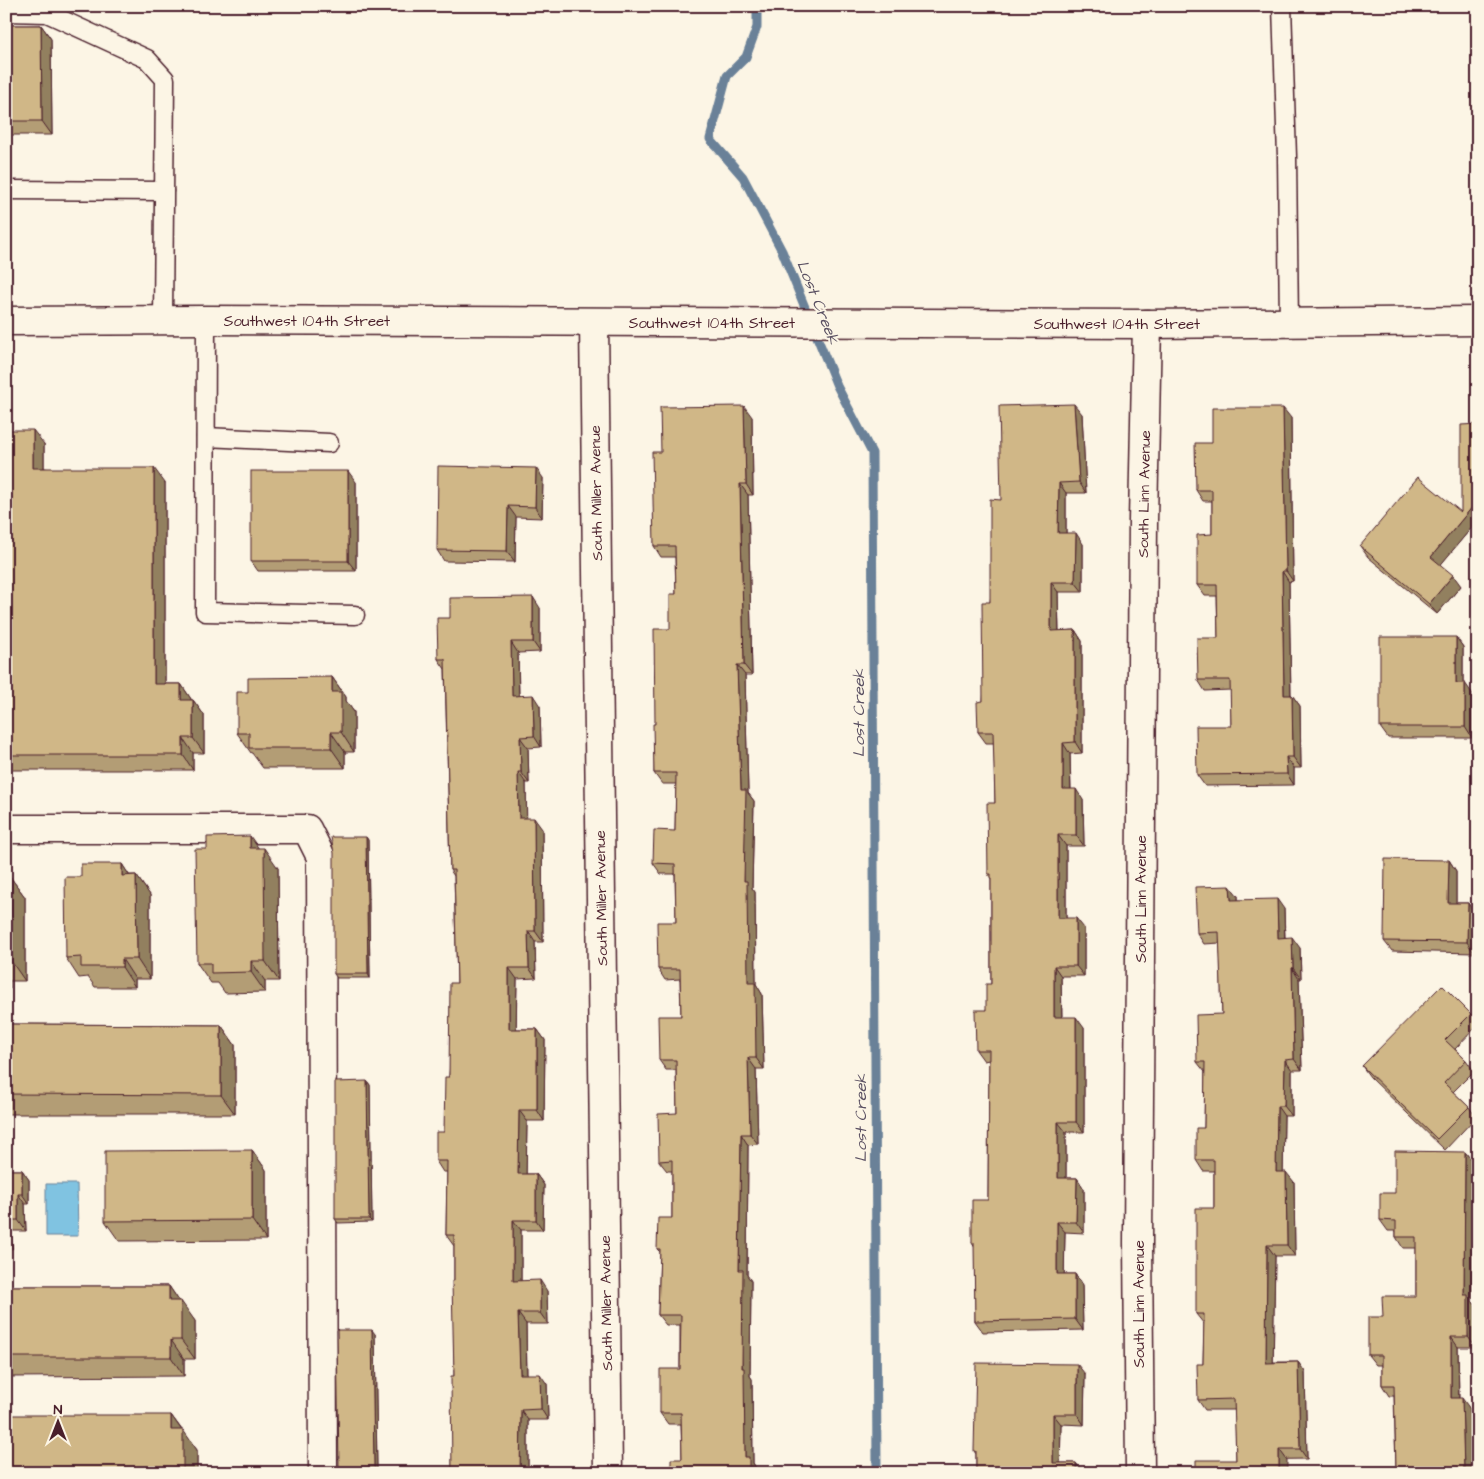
<svg xmlns="http://www.w3.org/2000/svg" width="1484" height="1479" viewBox="0 0 1484 1479" font-family="'Architects Daughter',sans-serif">
<style>
.water{fill:#80c3e1;stroke:#6a8198}
.lines{fill:none;stroke-linecap:round;stroke-linejoin:round}
.stream{stroke:#6a8198;stroke-width:9}
.lane-casing{stroke:#4a1f2b;stroke-width:21}
.street-casing{stroke:#4a1f2b;stroke-width:31}
.secondary-casing{stroke:#4a1f2b;stroke-width:31}
.lane{stroke:#fcf5e5;stroke-width:18}
.street{stroke:#fcf5e5;stroke-width:28}
.secondary{stroke:#fcf5e5;stroke-width:28}
.wall{fill:#b39d74;stroke:#4a1f2b}
.shaded-wall{fill:#92805e;stroke:#4a1f2b}
.building{fill:#d0b787;stroke:#4a1f2b}
.labels{text-anchor:middle;stroke-width:4;stroke-linejoin:round;paint-order:stroke}
.street-label{font-size:15px;fill:#4a1f2b;stroke:#fcf5e5}
.water-label{font-size:16px;font-style:italic;fill:#5a5062;stroke:#fcf5e5}
</style>
<rect width="100%" height="100%" fill="#fcf5e5"/>
<filter id="ink" filterUnits="userSpaceOnUse"><feTurbulence type="fractalNoise" baseFrequency=".02" numOctaves="2"/><feDisplacementMap in="SourceGraphic" scale="10" xChannelSelector="R" yChannelSelector="G"/><feConvolveMatrix kernelMatrix="1 2 1 2 8 2 1 2 1" color-interpolation-filters="sRGB"/></filter>
<g filter="url(#ink)">
<!-- water -->
<path class="water" d="M 46,1184 L 77,1184 L 78,1236 L 46,1236 Z"/>
<g class="lines">
<!-- stream -->
<path class="stream" d="M 757,6 L 757,27 L 746,57 L 727,76 L 710,139 L 743,177 L 782,251 L 837,386 L 872,453 L 877,1473"/>
<!-- lane casing -->
<g class="lane-casing">
<g id="lane">
<path d="M 1282,6 L 1287,157 L 1289,323"/>
<path d="M 6,12 L 47,13 L 147,59 L 165,79 L 163,320"/>
<path d="M 6,190 L 164,191"/>
<path d="M 206,320 L 205,612 L 355,615"/>
<path d="M 206,437 L 329,443"/>
</g>
</g>
<!-- street casing -->
<g class="street-casing">
<g id="street">
<path d="M 594,323 L 608,1473"/>
<path d="M 6,829 L 307,829 L 321,857 L 323,1473"/>
<path d="M 1140,1473 L 1138,1243 L 1143,521 L 1147,324"/>
</g>
</g>
<!-- secondary casing -->
<g class="secondary-casing">
<path id="secondary" d="M 6,321 L 206,320 L 1147,324 L 1478,321"/>
</g>
<!-- lane -->
<use href="#lane" class="lane"/>
<!-- street -->
<use href="#street" class="street"/>
<!-- secondary -->
<use href="#secondary" class="secondary"/>
</g>
<!-- wall -->
<g class="wall">
<path d="M 6,25 L 41,25 L 51,39 L 52,135 L 6,135 Z"/>
<path d="M 1082,414 L 1086,493 L 1066,493 L 1066,533 L 1083,544 L 1083,592 L 1058,592 L 1059,631 L 1075,630 L 1082,641 L 1082,753 L 1070,754 L 1071,789 L 1083,800 L 1084,846 L 1066,846 L 1066,918 L 1084,928 L 1084,976 L 1061,976 L 1062,1017 L 1084,1028 L 1084,1132 L 1066,1132 L 1066,1178 L 1077,1178 L 1084,1189 L 1084,1233 L 1065,1232 L 1064,1274 L 1075,1274 L 1082,1285 L 1083,1330 L 983,1332 L 975,1321 L 975,1248 L 972,1243 L 988,1200 L 989,1060 L 984,1061 L 976,1050 L 986,1010 L 991,984 L 991,879 L 988,874 L 995,803 L 994,743 L 986,743 L 978,732 L 983,701 L 990,602 L 1001,500 Z"/>
<path d="M 752,417 L 753,495 L 748,495 L 752,675 L 745,675 L 748,793 L 754,801 L 752,888 L 755,892 L 756,984 L 762,994 L 764,1069 L 756,1069 L 758,1144 L 748,1145 L 747,1275 L 751,1281 L 750,1376 L 752,1379 L 753,1463 L 756,1468 L 682,1459 L 681,1424 L 668,1424 L 660,1413 L 680,1369 L 680,1325 L 666,1325 L 658,1315 L 660,1252 L 657,1249 L 672,1218 L 672,1171 L 667,1171 L 659,1161 L 677,1113 L 676,1070 L 666,1070 L 659,1060 L 681,1016 L 680,979 L 665,980 L 658,969 L 676,922 L 675,874 L 661,874 L 653,863 L 675,831 L 676,784 L 662,784 L 654,773 L 655,724 L 676,594 L 675,557 L 661,557 L 654,546 L 661,452 Z"/>
<path d="M 1291,418 L 1293,581 L 1289,582 L 1291,695 L 1292,695 L 1300,706 L 1301,768 L 1294,768 L 1294,785 L 1205,786 L 1197,775 L 1231,726 L 1231,690 L 1205,691 L 1198,680 L 1218,638 L 1217,596 L 1205,596 L 1197,585 L 1212,534 L 1212,501 L 1203,501 L 1196,490 L 1212,443 Z"/>
<path d="M 44,444 L 44,468 L 165,483 L 165,684 L 181,684 L 191,699 L 191,700 L 193,700 L 204,715 L 204,753 L 193,753 L 193,770 L 6,770 L 6,684 L 8,684 Z"/>
<path d="M 543,478 L 542,518 L 516,517 L 515,562 L 444,561 L 437,550 Z"/>
<path d="M 356,482 L 356,571 L 258,571 L 251,561 Z"/>
<path d="M 1461,512 L 1478,520 L 1440,565 L 1461,586 L 1437,614 L 1368,557 L 1360,546 Z"/>
<path d="M 540,608 L 540,652 L 518,653 L 519,695 L 540,706 L 541,747 L 528,748 L 529,783 L 526,783 L 526,818 L 542,829 L 543,942 L 535,942 L 536,978 L 517,979 L 516,1029 L 537,1029 L 545,1040 L 544,1121 L 527,1121 L 526,1174 L 536,1174 L 544,1185 L 543,1230 L 521,1230 L 521,1281 L 547,1291 L 548,1324 L 526,1324 L 527,1374 L 547,1384 L 548,1420 L 528,1420 L 528,1473 L 452,1473 L 454,1376 L 454,1246 L 446,1235 L 447,1172 L 443,1172 L 436,1161 L 444,1132 L 457,983 L 454,876 L 450,870 L 445,669 L 438,659 L 450,618 Z"/>
<path d="M 1456,637 L 1463,647 L 1463,683 L 1472,693 L 1472,738 L 1388,738 L 1380,727 Z"/>
<path d="M 332,677 L 346,697 L 346,701 L 354,712 L 354,752 L 345,752 L 345,768 L 263,768 L 252,753 L 251,753 L 237,733 L 248,692 Z"/>
<path d="M 366,837 L 368,840 L 370,978 L 337,978 L 334,974 Z"/>
<path d="M 258,848 L 278,868 L 279,981 L 265,981 L 265,992 L 225,993 L 218,983 L 211,983 L 197,963 Z"/>
<path d="M 1449,860 L 1456,871 L 1456,903 L 1468,903 L 1475,914 L 1474,953 L 1392,951 L 1384,941 Z"/>
<path d="M 122,864 L 129,875 L 136,875 L 150,895 L 150,979 L 135,979 L 135,987 L 95,987 L 88,977 L 79,978 L 66,958 L 81,877 Z"/>
<path d="M 6,878 L 11,878 L 25,897 L 25,981 L 10,981 L 10,989 L 6,989 Z"/>
<path d="M 1238,896 L 1238,900 L 1284,909 L 1285,937 L 1300,948 L 1301,979 L 1299,979 L 1302,1070 L 1292,1070 L 1292,1116 L 1284,1116 L 1283,1172 L 1294,1182 L 1295,1256 L 1275,1256 L 1273,1362 L 1298,1362 L 1305,1372 L 1307,1459 L 1236,1460 L 1235,1410 L 1205,1410 L 1198,1400 L 1203,1364 L 1204,1324 L 1196,1314 L 1214,1208 L 1214,1171 L 1203,1171 L 1196,1160 L 1204,1128 L 1205,1072 L 1197,1062 L 1222,1014 L 1220,943 L 1204,944 L 1197,933 Z"/>
<path d="M 1471,1014 L 1478,1023 L 1478,1025 L 1455,1049 L 1466,1060 L 1474,1071 L 1453,1092 L 1469,1107 L 1476,1117 L 1445,1150 L 1370,1077 L 1362,1066 Z"/>
<path d="M 6,1024 L 221,1025 L 235,1045 L 235,1114 L 6,1114 Z"/>
<path d="M 367,1081 L 370,1085 L 372,1222 L 338,1223 L 335,1219 Z"/>
<path d="M 252,1150 L 266,1170 L 266,1240 L 119,1241 L 105,1221 Z"/>
<path d="M 1465,1152 L 1473,1162 L 1472,1301 L 1476,1306 L 1476,1347 L 1458,1347 L 1459,1398 L 1470,1409 L 1471,1473 L 1380,1473 L 1396,1469 L 1394,1396 L 1389,1396 L 1382,1385 L 1382,1365 L 1376,1365 L 1368,1355 L 1383,1317 L 1416,1296 L 1416,1248 L 1403,1248 L 1396,1237 L 1396,1231 L 1388,1231 L 1380,1220 L 1395,1193 Z"/>
<path d="M 6,1156 L 10,1161 L 10,1170 L 22,1170 L 29,1180 L 29,1204 L 25,1204 L 26,1231 L 11,1231 L 12,1249 L 6,1249 Z"/>
<path d="M 6,1286 L 169,1286 L 179,1301 L 195,1321 L 195,1359 L 184,1359 L 184,1376 L 6,1377 Z"/>
<path d="M 375,1334 L 377,1471 L 341,1471 L 339,1468 Z"/>
<path d="M 1085,1374 L 1084,1425 L 1061,1424 L 1060,1463 L 1076,1463 L 1083,1473 L 976,1473 L 976,1454 L 974,1451 Z"/>
<path d="M 171,1415 L 197,1450 L 197,1473 L 6,1473 Z"/>
</g>
<!-- shaded-wall -->
<g class="shaded-wall">
<path d="M 41,25 L 51,39 L 52,135 L 42,121 Z"/>
<path d="M 1074,404 L 1082,414 L 1086,493 L 1079,482 Z"/>
<path d="M 744,406 L 752,417 L 753,495 L 746,484 Z"/>
<path d="M 1283,408 L 1291,418 L 1293,581 L 1286,571 Z"/>
<path d="M 33,430 L 44,444 L 44,483 L 33,468 Z"/>
<path d="M 154,468 L 165,483 L 165,699 L 154,684 Z"/>
<path d="M 536,468 L 543,478 L 542,518 L 535,507 Z"/>
<path d="M 348,471 L 356,482 L 356,571 L 348,561 Z"/>
<path d="M 1059,483 L 1066,493 L 1066,544 L 1058,533 Z"/>
<path d="M 740,484 L 748,495 L 752,675 L 744,665 Z"/>
<path d="M 1478,500 L 1478,520 L 1438,568 L 1431,557 Z"/>
<path d="M 508,506 L 516,517 L 515,562 L 507,551 Z"/>
<path d="M 1076,533 L 1083,544 L 1083,592 L 1075,582 Z"/>
<path d="M 1282,571 L 1289,582 L 1291,706 L 1284,695 Z"/>
<path d="M 1453,575 L 1461,586 L 1437,614 L 1429,604 Z"/>
<path d="M 1051,582 L 1058,592 L 1059,641 L 1051,631 Z"/>
<path d="M 533,597 L 540,608 L 540,652 L 533,642 Z"/>
<path d="M 1075,630 L 1082,641 L 1082,753 L 1075,742 Z"/>
<path d="M 1456,637 L 1463,647 L 1463,693 L 1456,683 Z"/>
<path d="M 511,642 L 518,653 L 519,706 L 512,696 Z"/>
<path d="M 737,665 L 745,675 L 748,793 L 754,801 L 752,888 L 755,892 L 756,984 L 762,994 L 764,1069 L 756,1058 L 748,983 L 744,881 Z"/>
<path d="M 332,677 L 346,697 L 346,701 L 354,712 L 354,752 L 341,732 L 332,692 Z"/>
<path d="M 1465,683 L 1472,693 L 1472,738 L 1465,727 Z"/>
<path d="M 181,684 L 191,699 L 191,715 L 181,700 Z"/>
<path d="M 533,695 L 540,706 L 541,747 L 534,736 Z"/>
<path d="M 1292,695 L 1300,706 L 1301,768 L 1293,757 Z"/>
<path d="M 193,700 L 204,715 L 204,753 L 193,738 Z"/>
<path d="M 331,732 L 345,752 L 345,768 L 331,748 Z"/>
<path d="M 520,737 L 528,748 L 529,783 L 521,772 Z"/>
<path d="M 183,738 L 193,753 L 193,770 L 183,755 Z"/>
<path d="M 1063,743 L 1070,754 L 1071,800 L 1063,789 Z"/>
<path d="M 1286,757 L 1294,768 L 1294,785 L 1287,774 Z"/>
<path d="M 518,772 L 526,783 L 527,829 L 519,818 Z"/>
<path d="M 1076,789 L 1083,800 L 1084,846 L 1076,835 Z"/>
<path d="M 534,818 L 542,829 L 543,942 L 535,931 Z"/>
<path d="M 1058,835 L 1066,846 L 1066,928 L 1058,918 Z"/>
<path d="M 250,836 L 264,856 L 264,848 L 278,868 L 279,981 L 265,961 L 250,848 Z"/>
<path d="M 366,837 L 368,840 L 370,978 L 368,974 Z"/>
<path d="M 1449,860 L 1456,871 L 1456,913 L 1448,903 Z"/>
<path d="M 122,864 L 135,884 L 122,876 Z"/>
<path d="M 136,875 L 150,895 L 150,979 L 137,959 Z"/>
<path d="M 11,878 L 25,897 L 25,981 L 11,961 Z"/>
<path d="M 1230,886 L 1238,896 L 1238,911 L 1231,900 Z"/>
<path d="M 1277,899 L 1284,909 L 1285,948 L 1278,938 Z"/>
<path d="M 1468,903 L 1475,914 L 1474,953 L 1467,942 Z"/>
<path d="M 1076,918 L 1084,928 L 1084,976 L 1076,966 Z"/>
<path d="M 528,931 L 535,942 L 536,978 L 529,968 Z"/>
<path d="M 1292,937 L 1300,948 L 1301,979 L 1293,968 Z"/>
<path d="M 122,959 L 135,979 L 135,987 L 122,967 Z"/>
<path d="M 251,961 L 265,981 L 265,992 L 251,972 Z"/>
<path d="M 1054,966 L 1061,976 L 1062,1028 L 1054,1017 Z"/>
<path d="M 509,968 L 517,979 L 516,1040 L 509,1029 Z"/>
<path d="M 1292,968 L 1299,979 L 1302,1070 L 1294,1059 Z"/>
<path d="M 6,976 L 10,981 L 10,989 L 6,984 Z"/>
<path d="M 1076,1017 L 1084,1028 L 1084,1132 L 1076,1122 Z"/>
<path d="M 221,1025 L 235,1045 L 235,1114 L 221,1095 Z"/>
<path d="M 537,1029 L 545,1040 L 544,1121 L 537,1110 Z"/>
<path d="M 748,1058 L 756,1069 L 758,1144 L 750,1134 Z"/>
<path d="M 1285,1060 L 1292,1070 L 1292,1116 L 1284,1106 Z"/>
<path d="M 367,1081 L 370,1085 L 372,1222 L 369,1219 Z"/>
<path d="M 1277,1106 L 1284,1116 L 1283,1182 L 1276,1172 Z"/>
<path d="M 519,1110 L 527,1121 L 526,1185 L 518,1174 Z"/>
<path d="M 1058,1122 L 1066,1132 L 1066,1189 L 1058,1178 Z"/>
<path d="M 741,1134 L 748,1145 L 747,1275 L 751,1281 L 750,1376 L 752,1379 L 753,1463 L 756,1468 L 756,1473 L 749,1473 L 745,1457 L 739,1270 Z"/>
<path d="M 252,1150 L 266,1170 L 266,1240 L 252,1220 Z"/>
<path d="M 1465,1152 L 1473,1162 L 1472,1301 L 1476,1306 L 1476,1347 L 1468,1337 L 1464,1295 Z"/>
<path d="M 6,1156 L 10,1161 L 11,1181 L 6,1174 Z"/>
<path d="M 22,1170 L 29,1180 L 29,1204 L 22,1194 Z"/>
<path d="M 1286,1172 L 1294,1182 L 1295,1256 L 1287,1245 Z"/>
<path d="M 536,1174 L 544,1185 L 543,1230 L 536,1220 Z"/>
<path d="M 1077,1178 L 1084,1189 L 1084,1233 L 1076,1222 Z"/>
<path d="M 18,1194 L 25,1204 L 26,1231 L 18,1220 Z"/>
<path d="M 513,1220 L 521,1230 L 521,1291 L 513,1281 Z"/>
<path d="M 1057,1222 L 1065,1232 L 1064,1285 L 1057,1274 Z"/>
<path d="M 6,1224 L 11,1231 L 12,1249 L 6,1242 Z"/>
<path d="M 1267,1245 L 1275,1256 L 1273,1373 L 1266,1363 Z"/>
<path d="M 1075,1274 L 1082,1285 L 1083,1330 L 1075,1319 Z"/>
<path d="M 540,1280 L 547,1291 L 548,1324 L 540,1313 Z"/>
<path d="M 169,1286 L 181,1304 L 181,1301 L 195,1321 L 195,1359 L 181,1340 L 169,1301 Z"/>
<path d="M 518,1313 L 526,1324 L 527,1385 L 520,1374 Z"/>
<path d="M 372,1330 L 375,1334 L 377,1471 L 374,1467 Z"/>
<path d="M 1451,1337 L 1458,1347 L 1459,1409 L 1451,1398 Z"/>
<path d="M 171,1340 L 184,1359 L 184,1376 L 171,1357 Z"/>
<path d="M 1298,1362 L 1305,1372 L 1307,1459 L 1300,1449 Z"/>
<path d="M 1077,1364 L 1085,1374 L 1084,1425 L 1077,1414 Z"/>
<path d="M 540,1374 L 547,1384 L 548,1420 L 541,1409 Z"/>
<path d="M 1462,1398 L 1470,1409 L 1471,1473 L 1464,1473 Z"/>
<path d="M 521,1410 L 528,1420 L 528,1473 L 520,1473 Z"/>
<path d="M 1053,1414 L 1061,1424 L 1060,1473 L 1053,1463 Z"/>
<path d="M 171,1415 L 183,1432 L 183,1430 L 197,1450 L 197,1473 L 186,1473 L 183,1468 L 171,1430 Z"/>
<path d="M 1279,1449 L 1287,1460 L 1287,1473 L 1279,1473 Z"/>
<path d="M 1076,1463 L 1083,1473 L 1076,1473 Z"/>
</g>
<!-- building -->
<g class="building">
<path d="M 6,25 L 41,25 L 42,121 L 6,121 Z"/>
<path d="M 1074,404 L 1079,482 L 1059,483 L 1058,533 L 1076,533 L 1075,582 L 1051,582 L 1051,631 L 1075,630 L 1075,742 L 1063,743 L 1063,789 L 1076,789 L 1076,835 L 1058,835 L 1058,918 L 1076,918 L 1076,966 L 1054,966 L 1054,1017 L 1076,1017 L 1076,1122 L 1058,1122 L 1058,1178 L 1077,1178 L 1076,1222 L 1057,1222 L 1057,1274 L 1075,1274 L 1075,1319 L 975,1321 L 974,1243 L 972,1243 L 972,1200 L 988,1200 L 989,1050 L 976,1050 L 975,1010 L 986,1010 L 986,984 L 991,984 L 991,874 L 988,874 L 987,803 L 995,803 L 993,732 L 978,732 L 977,702 L 983,701 L 982,602 L 990,602 L 990,499 L 1001,500 L 999,406 Z"/>
<path d="M 744,406 L 746,484 L 740,484 L 744,665 L 737,665 L 741,790 L 746,790 L 744,881 L 747,881 L 748,983 L 755,983 L 756,1058 L 748,1058 L 750,1134 L 741,1134 L 739,1270 L 743,1270 L 742,1368 L 744,1368 L 745,1457 L 749,1457 L 749,1473 L 671,1473 L 671,1459 L 682,1459 L 681,1413 L 660,1413 L 660,1369 L 680,1369 L 681,1315 L 658,1315 L 660,1249 L 657,1249 L 658,1218 L 672,1218 L 672,1160 L 659,1161 L 658,1114 L 677,1113 L 676,1060 L 659,1060 L 658,1016 L 681,1016 L 680,969 L 658,969 L 657,922 L 676,922 L 675,864 L 653,863 L 654,830 L 675,831 L 676,773 L 654,773 L 653,724 L 655,724 L 654,629 L 670,629 L 670,594 L 676,594 L 675,546 L 654,546 L 652,452 L 661,452 L 660,407 Z"/>
<path d="M 1212,408 L 1283,408 L 1286,571 L 1282,571 L 1284,695 L 1292,695 L 1293,757 L 1286,757 L 1287,774 L 1197,775 L 1196,726 L 1231,726 L 1230,680 L 1198,680 L 1197,638 L 1218,638 L 1217,585 L 1197,585 L 1197,535 L 1212,534 L 1212,490 L 1196,490 L 1195,443 L 1212,443 Z"/>
<path d="M 1478,424 L 1478,500 L 1431,557 L 1453,575 L 1429,604 L 1360,546 L 1418,477 L 1461,512 L 1461,425 Z"/>
<path d="M 8,430 L 33,430 L 33,468 L 154,468 L 154,684 L 181,684 L 181,700 L 193,700 L 193,738 L 183,738 L 183,755 L 6,755 L 6,684 L 8,684 Z"/>
<path d="M 438,466 L 536,468 L 535,507 L 508,506 L 507,551 L 437,550 Z"/>
<rect x="251" y="471" width="97" height="90"/>
<path d="M 533,597 L 533,642 L 511,642 L 512,696 L 533,695 L 534,736 L 520,737 L 521,772 L 518,772 L 519,818 L 534,818 L 535,931 L 528,931 L 529,968 L 509,968 L 509,1029 L 537,1029 L 537,1110 L 519,1110 L 518,1174 L 536,1174 L 536,1220 L 513,1220 L 513,1281 L 540,1280 L 540,1313 L 518,1313 L 520,1374 L 540,1374 L 541,1409 L 521,1410 L 520,1473 L 452,1473 L 451,1376 L 454,1376 L 452,1281 L 454,1281 L 454,1235 L 446,1235 L 447,1161 L 436,1161 L 436,1132 L 444,1132 L 445,1077 L 449,1077 L 450,983 L 457,983 L 454,870 L 450,870 L 445,659 L 438,659 L 437,618 L 450,618 L 450,598 Z"/>
<path d="M 1380,637 L 1456,637 L 1456,683 L 1465,683 L 1465,727 L 1380,727 Z"/>
<path d="M 332,677 L 332,692 L 341,692 L 341,732 L 331,732 L 331,748 L 249,748 L 249,733 L 237,733 L 237,692 L 248,692 L 248,678 Z"/>
<path d="M 250,836 L 250,848 L 264,848 L 265,961 L 251,961 L 251,972 L 211,973 L 211,963 L 197,963 L 195,849 L 207,849 L 207,837 Z"/>
<path d="M 331,837 L 366,837 L 368,974 L 334,974 L 334,853 Z"/>
<path d="M 1385,859 L 1449,860 L 1448,903 L 1468,903 L 1467,942 L 1384,941 Z"/>
<path d="M 81,864 L 122,864 L 122,876 L 136,875 L 137,959 L 122,959 L 122,967 L 81,967 L 81,957 L 66,958 L 65,877 L 81,877 Z"/>
<rect x="6" y="878" width="5" height="83"/>
<path d="M 1230,886 L 1231,900 L 1277,899 L 1278,938 L 1292,937 L 1293,968 L 1292,968 L 1294,1059 L 1285,1060 L 1284,1106 L 1277,1106 L 1276,1172 L 1286,1172 L 1287,1245 L 1267,1245 L 1266,1363 L 1298,1362 L 1300,1449 L 1279,1449 L 1279,1473 L 1196,1473 L 1196,1460 L 1236,1460 L 1234,1399 L 1198,1400 L 1197,1364 L 1203,1364 L 1204,1314 L 1196,1314 L 1196,1208 L 1214,1208 L 1214,1160 L 1196,1160 L 1196,1128 L 1204,1128 L 1205,1062 L 1197,1062 L 1196,1015 L 1222,1014 L 1219,932 L 1197,933 L 1195,887 Z"/>
<path d="M 1442,985 L 1471,1014 L 1445,1040 L 1466,1060 L 1444,1083 L 1469,1107 L 1437,1139 L 1362,1066 Z"/>
<path d="M 6,1024 L 221,1025 L 221,1095 L 6,1094 Z"/>
<path d="M 367,1081 L 369,1219 L 335,1219 L 335,1082 Z"/>
<path d="M 252,1150 L 252,1220 L 105,1221 L 105,1151 Z"/>
<path d="M 1395,1151 L 1465,1152 L 1464,1295 L 1468,1295 L 1468,1337 L 1451,1337 L 1451,1398 L 1462,1398 L 1464,1473 L 1380,1473 L 1380,1469 L 1396,1469 L 1394,1385 L 1382,1385 L 1382,1355 L 1368,1355 L 1368,1317 L 1383,1317 L 1382,1296 L 1416,1296 L 1416,1237 L 1396,1237 L 1396,1221 L 1380,1220 L 1380,1193 L 1395,1193 Z"/>
<path d="M 6,1170 L 22,1170 L 22,1194 L 18,1194 L 18,1220 L 6,1220 Z"/>
<path d="M 6,1286 L 169,1286 L 169,1301 L 181,1301 L 181,1340 L 171,1340 L 171,1357 L 6,1357 Z"/>
<path d="M 337,1330 L 372,1330 L 374,1467 L 339,1468 Z"/>
<path d="M 976,1363 L 1077,1364 L 1077,1414 L 1053,1414 L 1053,1463 L 1076,1463 L 1076,1473 L 976,1473 L 976,1451 L 974,1451 Z"/>
<path d="M 6,1415 L 171,1415 L 171,1430 L 183,1430 L 183,1468 L 172,1468 L 172,1473 L 6,1473 Z"/>
</g>
</g>
<g class="labels">
<!-- street labels -->
<g class="street-label">
<text x="307" y="326">Southwest 104th Street</text>
<text x="712" y="328">Southwest 104th Street</text>
<text x="1117" y="329">Southwest 104th Street</text>
<text transform="translate(596 493) rotate(-91)" y="5">South Miller Avenue</text>
<text transform="translate(1144 494) rotate(-89)" y="5">South Linn Avenue</text>
<text transform="translate(601 898) rotate(-91)" y="5">South Miller Avenue</text>
<text transform="translate(1141 899) rotate(-90)" y="5">South Linn Avenue</text>
<text transform="translate(606 1303) rotate(-91)" y="5">South Miller Avenue</text>
<text transform="translate(1139 1304) rotate(-90)" y="5">South Linn Avenue</text>
</g>
<!-- water labels -->
<g class="water-label">
<text transform="translate(819 302) rotate(68)" y="6">Lost Creek</text>
<text transform="translate(858 713) rotate(-90)" y="6">Lost Creek</text>
<text transform="translate(860 1118) rotate(-90)" y="6">Lost Creek</text>
</g>
</g>
<!-- margin -->
<rect width="1484" height="1479" fill="none" stroke="#fcf5e5" stroke-width="25"/>
<rect x="12" y="12" width="1459" height="1454" fill="none" stroke="#4a1f2b" stroke-width="2" filter="url(#ink)"/>
<!-- north arrow -->
<g transform="translate(58 1422)" stroke="#fcf5e5" stroke-width="4" paint-order="stroke">
<path d="M0-4L9 19L0 12L-9 19Z" fill="#4a1f2b"/>
<text y="-8" font-size="14" font-weight="bold" text-anchor="middle" fill="#4a1f2b">N</text>
</g>
</svg>
